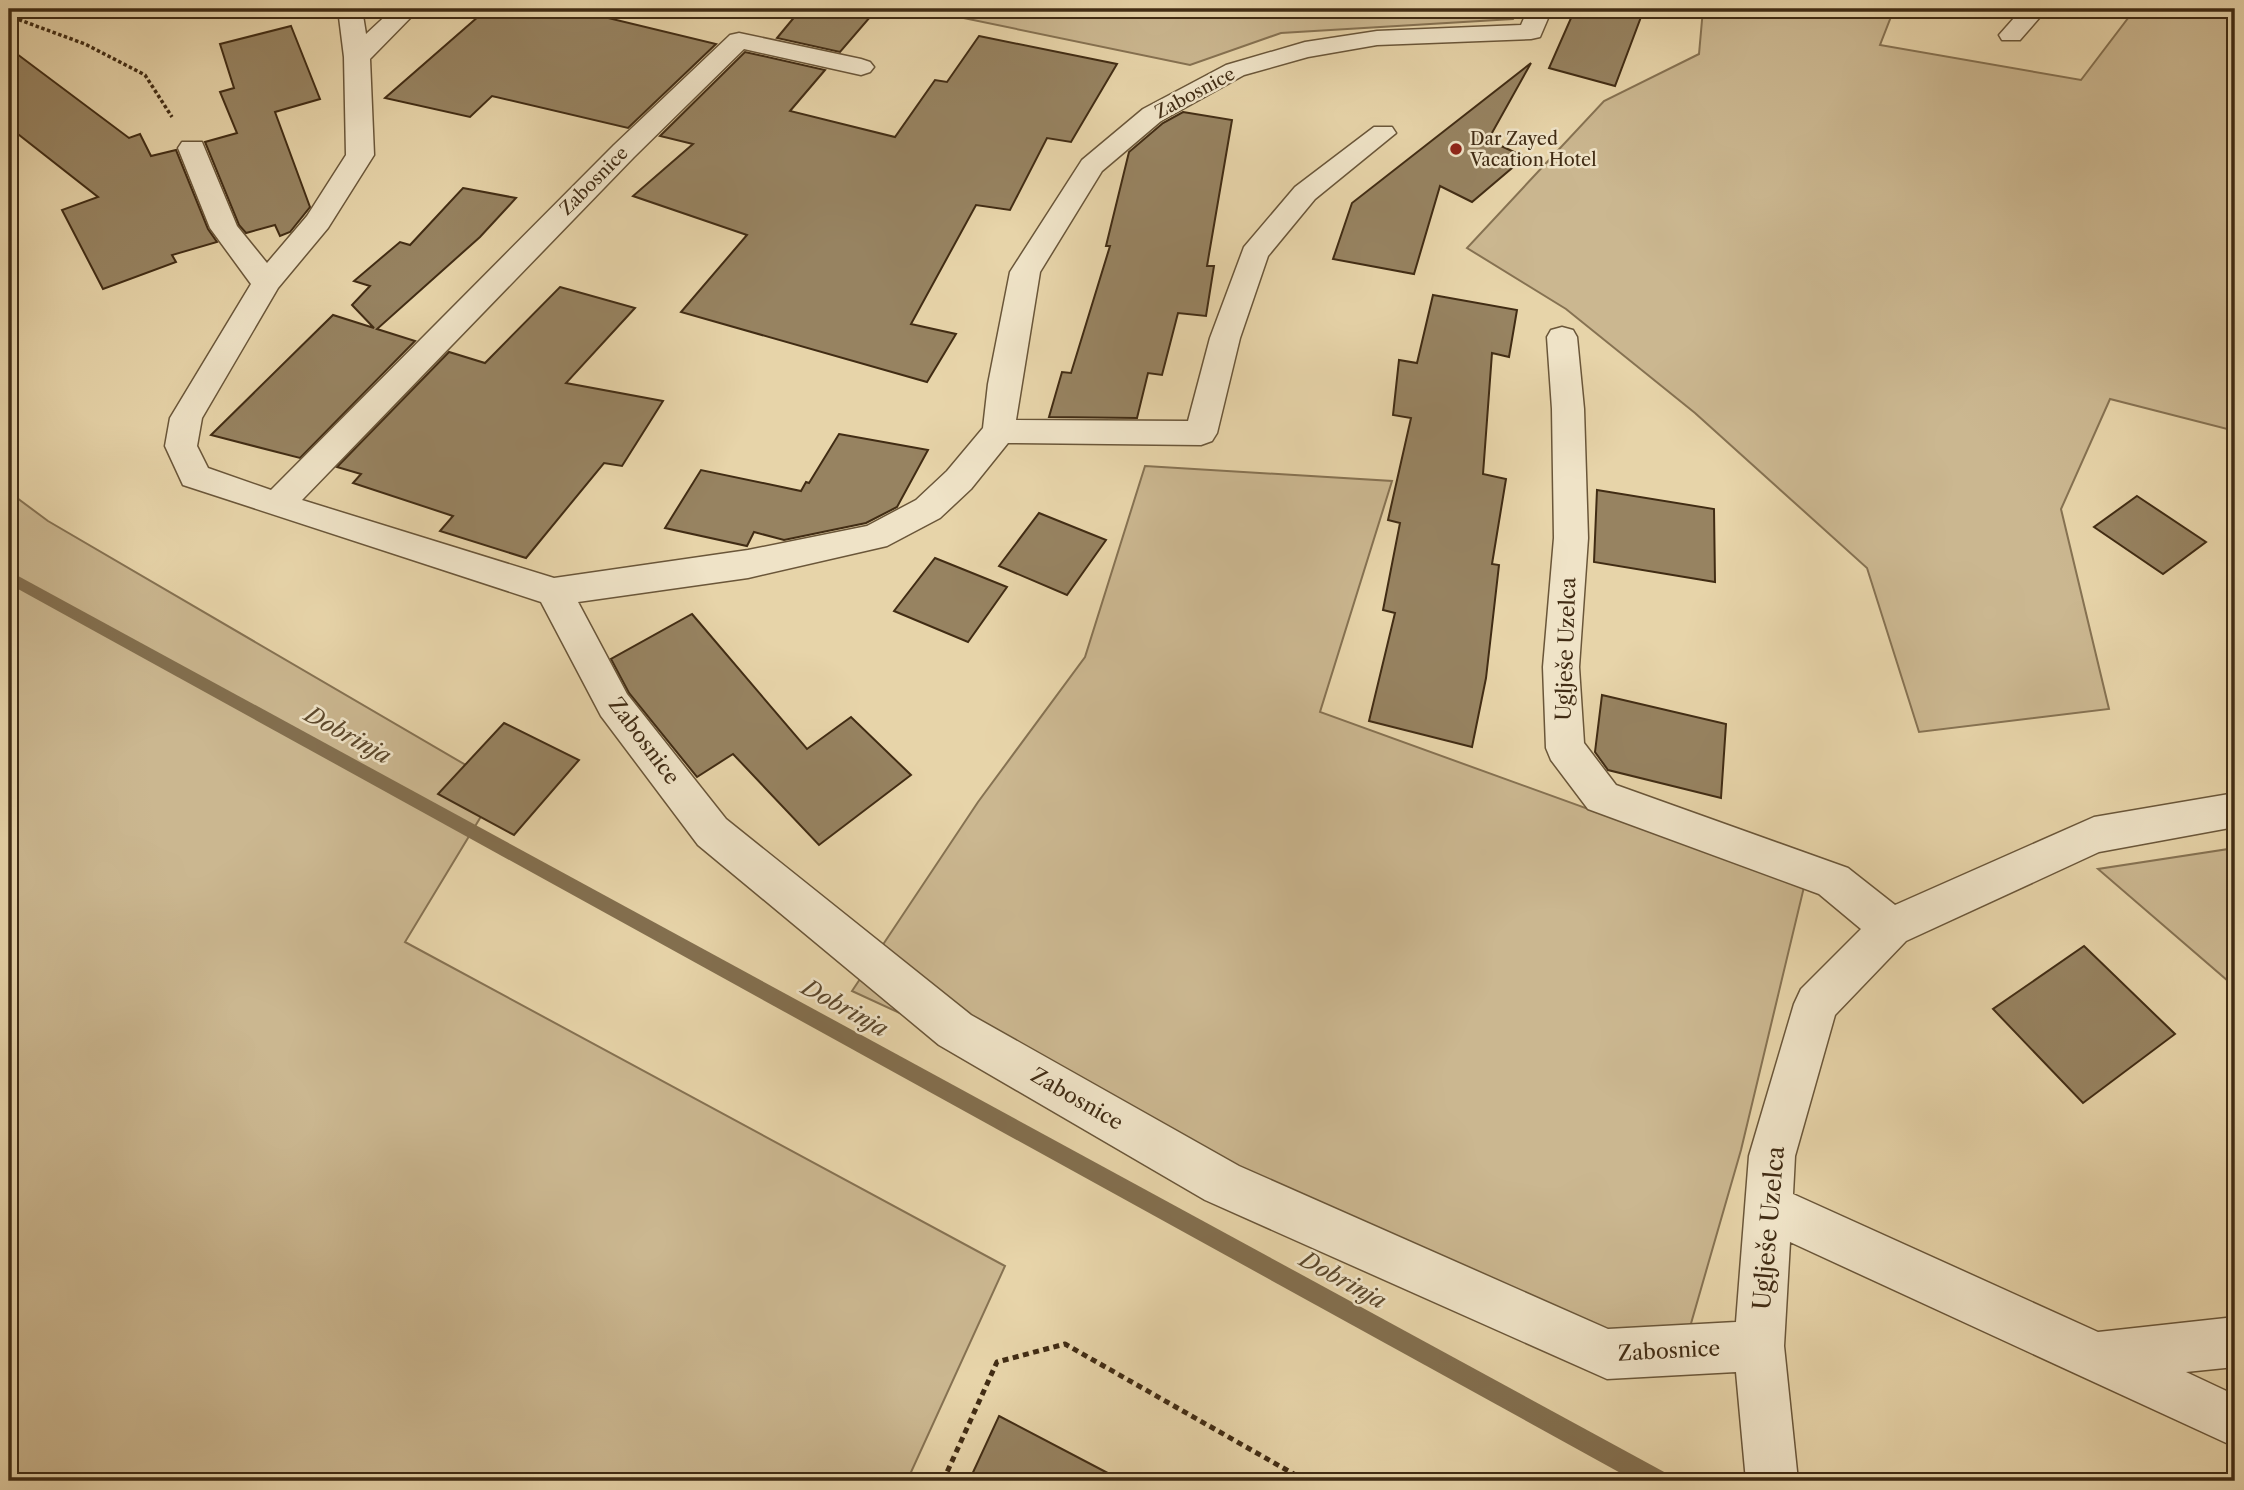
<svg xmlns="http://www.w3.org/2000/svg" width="2244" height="1490" viewBox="0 0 2244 1490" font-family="'Libre Caslon Text',serif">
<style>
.green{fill:#cbb790;stroke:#867252;stroke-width:2}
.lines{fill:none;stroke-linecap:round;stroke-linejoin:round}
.stream{fill:#836f4f;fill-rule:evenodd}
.building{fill:#978361;stroke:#412c14;stroke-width:2}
.minor-casing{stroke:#6a5639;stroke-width:3}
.path-far1{stroke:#412c14;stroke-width:3.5;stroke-dasharray:3.5 2.5;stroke-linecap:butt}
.path{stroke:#412c14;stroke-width:5;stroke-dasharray:6 4.5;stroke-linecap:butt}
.minor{fill:#efe3c7;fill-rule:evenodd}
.poi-dot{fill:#8f2418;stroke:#efe3c7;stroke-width:2.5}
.labels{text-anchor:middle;stroke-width:5;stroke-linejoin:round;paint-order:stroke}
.far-street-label{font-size:18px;fill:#412c14;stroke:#efe3c7}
.far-poi-label{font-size:18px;fill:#412c14;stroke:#efe3c7;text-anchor:start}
.street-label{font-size:21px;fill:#412c14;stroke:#efe3c7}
.water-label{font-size:23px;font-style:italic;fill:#5c482c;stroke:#efe3c7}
.near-street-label{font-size:24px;fill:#412c14;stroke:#efe3c7}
</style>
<rect width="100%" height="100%" fill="#e7d4a9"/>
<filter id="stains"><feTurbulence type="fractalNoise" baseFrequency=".00286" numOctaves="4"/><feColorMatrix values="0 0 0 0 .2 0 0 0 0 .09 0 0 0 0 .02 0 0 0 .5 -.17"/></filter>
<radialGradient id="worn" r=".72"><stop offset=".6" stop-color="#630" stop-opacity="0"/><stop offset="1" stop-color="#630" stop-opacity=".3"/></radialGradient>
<!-- green -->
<g class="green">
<path d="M 920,9 L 1520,9 L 1513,19 L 1281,33 L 1190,65 Z"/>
<path d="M 1703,9 L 1894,9 L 1880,45 L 2081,80 L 2135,9 L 2235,9 L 2235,431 L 2110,399 L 2061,509 L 2109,709 L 1919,732 L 1867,568 L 1695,413 L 1566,309 L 1467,248 L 1604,101 L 1699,54 Z"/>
<path d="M 1145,466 L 1392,481 L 1320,712 L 1804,887 L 1741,1150 L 1677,1372 L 852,991 L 978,802 L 1085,657 Z"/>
<path d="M 9,492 L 48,521 L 500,785 L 405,942 L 1005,1266 L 907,1481 L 9,1481 Z"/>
<path d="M 2235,848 L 2235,987 L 2098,869 Z"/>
</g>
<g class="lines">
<!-- stream -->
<path class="stream" d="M 9,571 L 1666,1473 L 1670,1481 L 1635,1481 L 9,584 Z"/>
</g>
<!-- building -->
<g class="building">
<path d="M 487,9 L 571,9 L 716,44 L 628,128 L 492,96 L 470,117 L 385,98 Z"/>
<path d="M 801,9 L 877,9 L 840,52 L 777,38 Z"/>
<path d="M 1575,9 L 1644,9 L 1615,86 L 1549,68 Z"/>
<path d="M 291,26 L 320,99 L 275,112 L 310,207 L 290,232 L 280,236 L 275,225 L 246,233 L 239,225 L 205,142 L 237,133 L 220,92 L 234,88 L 220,44 Z"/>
<path d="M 979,36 L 1117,64 L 1071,142 L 1047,138 L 1010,210 L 976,205 L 911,324 L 956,334 L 927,382 L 681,312 L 747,235 L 633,196 L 693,144 L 660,136 L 745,52 L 825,70 L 790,111 L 895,137 L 935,80 L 947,82 Z"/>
<path d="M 9,48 L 129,138 L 140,134 L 151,156 L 176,150 L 208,229 L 217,242 L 172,255 L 176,262 L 103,289 L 62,210 L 98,197 L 9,127 Z"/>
<path d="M 1531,63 L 1488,140 L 1525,157 L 1472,202 L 1440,186 L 1414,274 L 1333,259 L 1352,203 Z"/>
<path d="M 1183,112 L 1232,120 L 1207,266 L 1214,266 L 1206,316 L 1178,313 L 1162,375 L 1148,373 L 1137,418 L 1049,417 L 1062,372 L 1071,373 L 1110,246 L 1106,246 L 1129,152 L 1163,123 Z"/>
<path d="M 463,188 L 516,198 L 480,237 L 377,329 L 415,341 L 300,458 L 211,435 L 333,315 L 374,328 L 352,305 L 370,286 L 354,281 L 400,242 L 410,245 Z"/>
<path d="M 560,287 L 635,308 L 566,383 L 663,401 L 622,466 L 604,463 L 526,558 L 440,531 L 453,516 L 353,483 L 361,474 L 337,467 L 449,352 L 485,363 Z"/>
<path d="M 1433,295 L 1517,310 L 1509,357 L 1492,353 L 1483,474 L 1506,479 L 1492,564 L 1499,565 L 1486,678 L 1472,747 L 1369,721 L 1395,613 L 1383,610 L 1400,523 L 1388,520 L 1411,418 L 1393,415 L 1399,360 L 1417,363 Z"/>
<path d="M 839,434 L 928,450 L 897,507 L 866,523 L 784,540 L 754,532 L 747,546 L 665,528 L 701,470 L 801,491 L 806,482 L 809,483 Z"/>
<path d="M 1597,490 L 1714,509 L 1715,582 L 1594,562 Z"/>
<path d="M 2137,496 L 2206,542 L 2163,574 L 2094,527 Z"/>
<path d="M 1039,513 L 1106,540 L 1067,595 L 999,566 Z"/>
<path d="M 935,558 L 1007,587 L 968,642 L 894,611 Z"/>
<path d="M 692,614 L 807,749 L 851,717 L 911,775 L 819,845 L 733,754 L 697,777 L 629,693 L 611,659 Z"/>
<path d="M 1602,695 L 1726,724 L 1721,798 L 1608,770 L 1595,752 Z"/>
<path d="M 504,723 L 579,760 L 514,835 L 438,794 Z"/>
<path d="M 2084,946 L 2175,1034 L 2083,1103 L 1993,1009 Z"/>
<path d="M 999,1416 L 1123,1481 L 969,1481 Z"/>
</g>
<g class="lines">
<!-- minor casing -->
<g class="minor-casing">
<g id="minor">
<path d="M 338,9 L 362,9 L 366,34 L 393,9 L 419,9 L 370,59 L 374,155 L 328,228 L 278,288 L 202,418 L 197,446 L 208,468 L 271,490 L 614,145 L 730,35 L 739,33 L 861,59 L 870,62 L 874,67 L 870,72 L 861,75 L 744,49 L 634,157 L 302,500 L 554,578 L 748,550 L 867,526 L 916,500 L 947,471 L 983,428 L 988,384 L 1010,272 L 1082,160 L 1143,109 L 1226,65 L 1305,42 L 1377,31 L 1521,25 L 1528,9 L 1552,9 L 1540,37 L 1531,39 L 1377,45 L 1308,57 L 1244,75 L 1161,121 L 1102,171 L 1040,272 L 1016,420 L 1188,421 L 1210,338 L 1244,247 L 1295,187 L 1374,127 L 1392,127 L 1396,133 L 1315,199 L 1268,256 L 1240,338 L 1217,433 L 1212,441 L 1201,445 L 1008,443 L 971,489 L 940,518 L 887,546 L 748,578 L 578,602 L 627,694 L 726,819 L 971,1015 L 1239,1166 L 1608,1329 L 1736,1322 L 1749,1156 L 1794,1004 L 1801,989 L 1861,929 L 1819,894 L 1588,809 L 1551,760 L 1546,748 L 1543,667 L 1554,538 L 1552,409 L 1547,337 L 1551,330 L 1562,327 L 1573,330 L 1577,337 L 1584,409 L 1588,538 L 1579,667 L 1584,743 L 1616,785 L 1848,868 L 1895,905 L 2094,817 L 2235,793 L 2235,827 L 2099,852 L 1906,941 L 1835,1015 L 1795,1156 L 1793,1194 L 2098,1332 L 2235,1317 L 2235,1367 L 2186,1372 L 2235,1395 L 2235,1447 L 1790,1242 L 1784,1346 L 1798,1481 L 1746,1481 L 1736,1372 L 1607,1379 L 1205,1200 L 939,1045 L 698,845 L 601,716 L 541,602 L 183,485 L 165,446 L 170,418 L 251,284 L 210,228 L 178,148 L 182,142 L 202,142 L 237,226 L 267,263 L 307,216 L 346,155 L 344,57 Z"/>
<path d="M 2022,9 L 2047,9 L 2020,40 L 2002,40 L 1999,35 Z"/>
</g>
</g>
<!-- path-far1 -->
<path class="path-far1" d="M 12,9 L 9,16 L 85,44 L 145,75 L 172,117"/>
<!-- path -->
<path class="path" d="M 943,1481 L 997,1362 L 1065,1344 L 1306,1481"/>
<!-- minor -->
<use href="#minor" class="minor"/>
</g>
<!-- markers -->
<circle class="poi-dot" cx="1456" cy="149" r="7"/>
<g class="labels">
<!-- far-street labels -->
<g class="far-street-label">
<text transform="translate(1195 93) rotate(-28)" y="6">Zabosnice</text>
<text transform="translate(594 181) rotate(-45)" y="6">Zabosnice</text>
</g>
<!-- far-poi labels -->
<g class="far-poi-label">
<text x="1470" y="145">Dar Zayed<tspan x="1470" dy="21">Vacation Hotel</tspan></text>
</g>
<!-- street labels -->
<g class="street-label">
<text transform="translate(1566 649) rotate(-88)" y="7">Uglješe Uzelca</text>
<text transform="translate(644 741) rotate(53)" y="7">Zabosnice</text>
<text transform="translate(1077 1099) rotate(30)" y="7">Zabosnice</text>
<text transform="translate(1669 1351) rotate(-3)" y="7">Zabosnice</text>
</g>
<!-- water labels -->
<g class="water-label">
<text transform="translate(348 735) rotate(29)" y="8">Dobrinja</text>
<text transform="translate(845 1008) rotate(29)" y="8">Dobrinja</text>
<text transform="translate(1343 1280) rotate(29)" y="8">Dobrinja</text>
</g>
<!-- near-street labels -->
<g class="near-street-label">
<text transform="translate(1769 1228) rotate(-85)" y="8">Uglješe Uzelca</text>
</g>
</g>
<!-- margin -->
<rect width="2244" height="1490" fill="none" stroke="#e7d4a9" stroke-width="35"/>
<rect x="10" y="10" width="2223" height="1469" fill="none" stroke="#412c14" stroke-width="3.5"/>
<rect x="18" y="18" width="2209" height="1455" fill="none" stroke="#412c14" stroke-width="2"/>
<rect width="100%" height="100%" filter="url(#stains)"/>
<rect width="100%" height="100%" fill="url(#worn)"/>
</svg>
